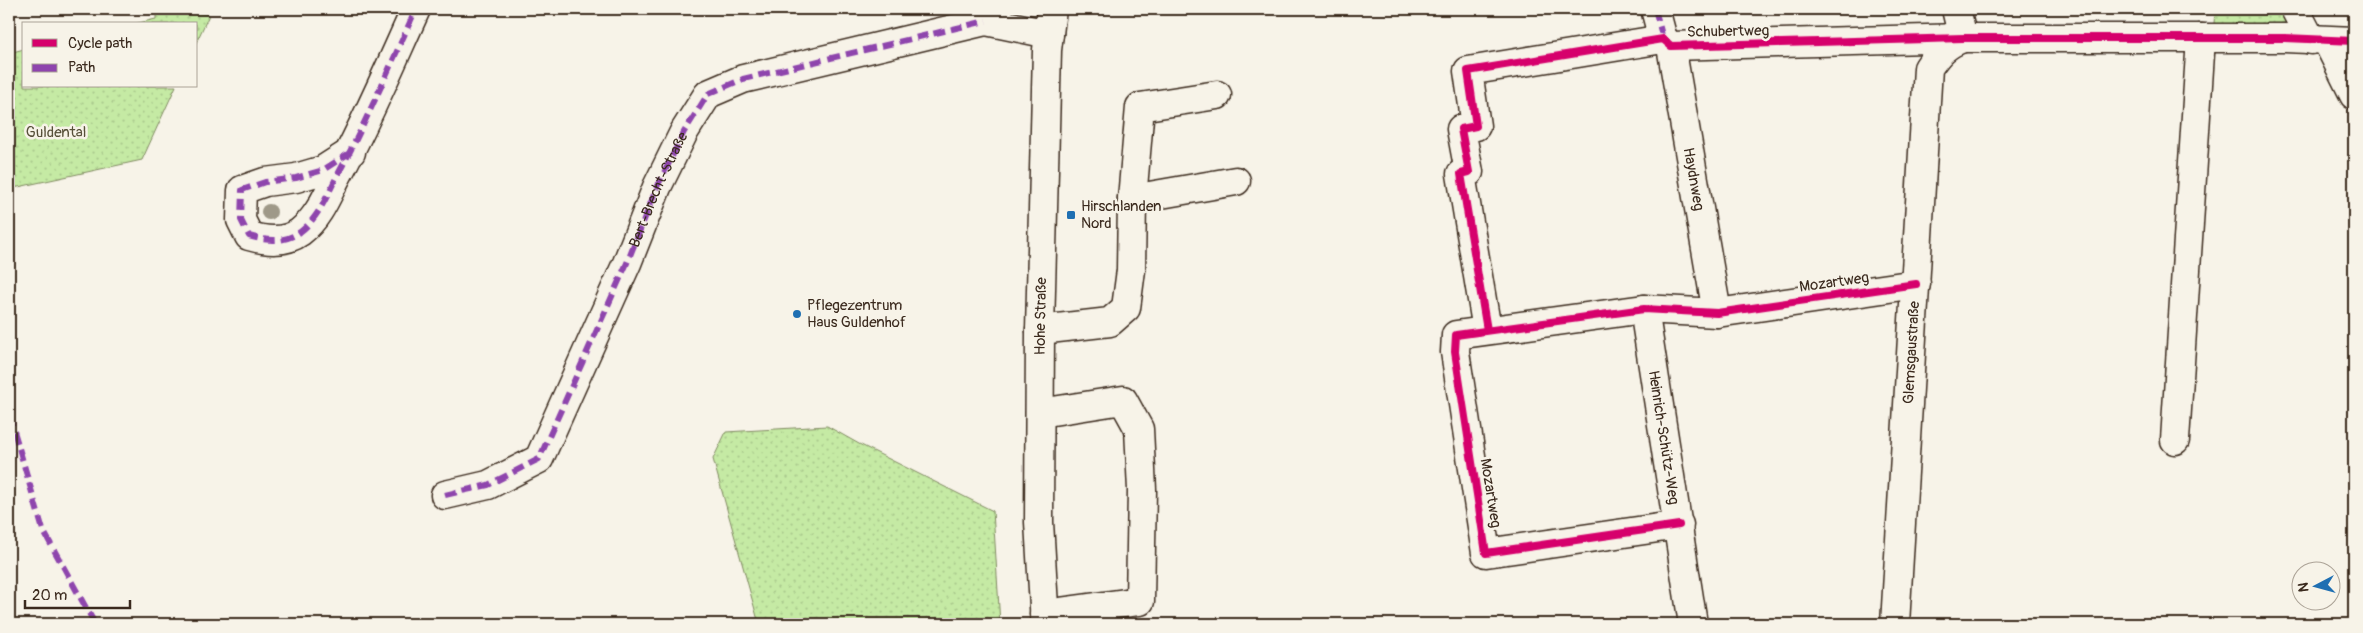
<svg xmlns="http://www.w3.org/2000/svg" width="2363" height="633" viewBox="0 0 2363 633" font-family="Pangolin,sans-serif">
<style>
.park{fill:url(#park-dots);stroke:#808a61}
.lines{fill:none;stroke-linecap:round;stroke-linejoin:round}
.minor-casing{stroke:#3b2a1e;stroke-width:31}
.minor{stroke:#f7f3e8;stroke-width:28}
.quiet{stroke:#8e44ad;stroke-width:6;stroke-dasharray:12 6;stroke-linecap:butt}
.cycleway-casing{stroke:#f7f3e8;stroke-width:11}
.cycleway{stroke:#d6006c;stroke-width:8}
.tree{fill:#9f9988}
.poi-dot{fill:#1f6fb2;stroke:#f7f3e8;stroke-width:2}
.labels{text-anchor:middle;stroke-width:5;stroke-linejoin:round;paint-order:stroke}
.street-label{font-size:15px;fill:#3b2a1e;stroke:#f7f3e8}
.park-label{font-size:15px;fill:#575039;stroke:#f7f3e8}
.poi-label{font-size:15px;fill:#3b2a1e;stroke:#f7f3e8;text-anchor:start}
</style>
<defs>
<pattern id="park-dots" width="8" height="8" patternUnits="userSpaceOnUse" patternTransform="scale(1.25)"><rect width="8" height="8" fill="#c5eaa4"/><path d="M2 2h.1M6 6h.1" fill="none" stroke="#aac98d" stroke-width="1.8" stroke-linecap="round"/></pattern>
</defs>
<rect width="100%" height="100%" fill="#f7f3e8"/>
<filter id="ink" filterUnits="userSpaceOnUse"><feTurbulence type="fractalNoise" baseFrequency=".02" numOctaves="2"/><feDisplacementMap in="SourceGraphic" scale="10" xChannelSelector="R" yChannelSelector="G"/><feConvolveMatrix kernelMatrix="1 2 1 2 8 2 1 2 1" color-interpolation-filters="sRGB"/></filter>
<g filter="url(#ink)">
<!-- park -->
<g class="park">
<path d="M 156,9 L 182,9 L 209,15 L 196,43 L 196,24 L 134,24 L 156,19 Z"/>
<path d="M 2215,9 L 2286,9 L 2285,38 L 2213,38 Z"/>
<path d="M 24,49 L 24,86 L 176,86 L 142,160 L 9,189 L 9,53 Z"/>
<path d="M 827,426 L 859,444 L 993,511 L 1000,624 L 759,624 L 713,459 L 726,432 Z"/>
</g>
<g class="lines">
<!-- minor casing -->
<g class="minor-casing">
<g id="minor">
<path d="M 983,9 L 986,21 L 1049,34"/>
<path d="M 1655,9 L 1663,39"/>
<path d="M 1956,9 L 1963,38"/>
<path d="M 2295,9 L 2311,40"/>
<path d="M 2327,41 L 2354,95"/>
<path id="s1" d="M 1671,46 L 1717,313"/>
<path d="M 351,152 L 323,170 L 296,178 L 265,182 L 242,190 L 241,220 L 249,236 C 266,241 285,243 300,232 C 318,218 326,198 336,178 C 366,123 390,66 416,9"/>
<path d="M 1132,199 L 1236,181"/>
<path id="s2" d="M 1644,309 L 1693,624"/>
<path d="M 1040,330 L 1110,322 L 1126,308 L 1131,270 L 1132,199 L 1140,107 L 1217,95"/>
<path d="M 1487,330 L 1461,174 L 1469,172 L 1461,129 L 1476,126 L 1468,71 L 1663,39 L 1671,46 L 1963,38 L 2285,38 L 2354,41"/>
<path d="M 1040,413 L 1123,400 L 1139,429 L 1142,490 L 1140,601 L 1044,614"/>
<path d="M 2175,440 L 2201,38"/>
<path d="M 445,495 L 488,485 L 539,459 L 627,263 L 657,187 L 684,132 L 708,94 L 743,79 L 986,21"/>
<path d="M 1679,525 L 1486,553 L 1455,352 L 1456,335 L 1644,309 L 1717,313 L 1916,284"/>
<path id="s3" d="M 1045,624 L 1039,522 L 1040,330 L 1047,50 L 1052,9"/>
<path id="s4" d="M 1895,624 L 1928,68 C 1938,53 1946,44 1963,38"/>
</g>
</g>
<!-- minor -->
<use href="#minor" class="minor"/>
<!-- quiet -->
<g class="quiet">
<path d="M 1655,9 L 1663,39"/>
<path d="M 351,152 L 323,170 L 296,178 L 265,182 L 242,190 L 241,220 L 249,236 C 266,241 285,243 300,232 C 318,218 326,198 336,178 C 366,123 390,66 416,9"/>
<path d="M 9,414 L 43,530 L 95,624"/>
<path id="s5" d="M 445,495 L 488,485 L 539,459 L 627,263 L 657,187 L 684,132 L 708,94 L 743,79 L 986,21"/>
</g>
<!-- cycleway casing -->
<g class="cycleway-casing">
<g id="cycleway">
<path d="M 1487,330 L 1461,174 L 1469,172 L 1461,129 L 1476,126 L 1468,71 L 1663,39 L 1671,46 L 1963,38 L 2285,38 L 2354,41"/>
<path d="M 1679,525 L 1486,553 L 1455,352 L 1456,335 L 1644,309 L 1717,313 L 1916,284"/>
</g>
</g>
<!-- cycleway -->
<use href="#cycleway" class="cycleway"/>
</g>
<!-- trees -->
<circle class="tree" cx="269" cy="212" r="8"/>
</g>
<!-- markers -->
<g class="poi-dot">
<rect x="1066" y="210" width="10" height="10" rx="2.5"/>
<circle cx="797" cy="314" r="5"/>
</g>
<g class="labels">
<!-- street labels -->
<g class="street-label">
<text transform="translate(1728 31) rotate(-1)" y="5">Schubertweg</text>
<text dy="5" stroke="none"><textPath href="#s1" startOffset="135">Haydnweg</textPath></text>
<text dy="5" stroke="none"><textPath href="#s5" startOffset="396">Bert-Brecht-Straße</textPath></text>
<text transform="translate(1834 282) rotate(-8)" y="5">Mozartweg</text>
<text dy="5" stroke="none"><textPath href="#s3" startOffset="308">Hohe Straße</textPath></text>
<text dy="5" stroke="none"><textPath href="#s4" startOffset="272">Glemsgaustraße</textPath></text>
<text dy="5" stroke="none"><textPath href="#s2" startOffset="130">Heinrich-Schütz-Weg</textPath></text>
<text transform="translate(1491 493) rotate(81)" y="5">Mozartweg</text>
</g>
<!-- park labels -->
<g class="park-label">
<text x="56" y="137">Guldental</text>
</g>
<!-- poi labels -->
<g class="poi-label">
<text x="1081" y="211">Hirschlanden<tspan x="1081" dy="17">Nord</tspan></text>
<text x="807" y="310">Pflegezentrum<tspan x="807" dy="17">Haus Guldenhof</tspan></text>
</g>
</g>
<!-- margin -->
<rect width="2363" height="633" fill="none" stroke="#f7f3e8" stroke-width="30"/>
<rect x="15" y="15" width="2333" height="603" fill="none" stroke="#3b2a1e" stroke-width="2" filter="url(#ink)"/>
<!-- legend -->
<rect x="22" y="22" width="175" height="65" fill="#f7f3e8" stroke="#aca397"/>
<rect x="32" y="39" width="25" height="8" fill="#d6006c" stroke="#aca397"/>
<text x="68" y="48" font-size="15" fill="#3b2a1e">Cycle path</text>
<rect x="32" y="64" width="25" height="8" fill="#8e44ad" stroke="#aca397"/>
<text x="68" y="72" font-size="15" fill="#3b2a1e">Path</text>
<!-- north arrow -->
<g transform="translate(2316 586) rotate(264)"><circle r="24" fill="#f7f3e8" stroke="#aca397"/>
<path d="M0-4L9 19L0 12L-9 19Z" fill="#1f6fb2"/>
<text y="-8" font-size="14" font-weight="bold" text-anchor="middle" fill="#3b2a1e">N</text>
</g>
<!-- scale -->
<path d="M25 600v8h105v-8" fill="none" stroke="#3b2a1e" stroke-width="2.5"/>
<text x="32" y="600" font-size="15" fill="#3b2a1e" stroke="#f7f3e8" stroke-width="4" paint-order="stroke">20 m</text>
</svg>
